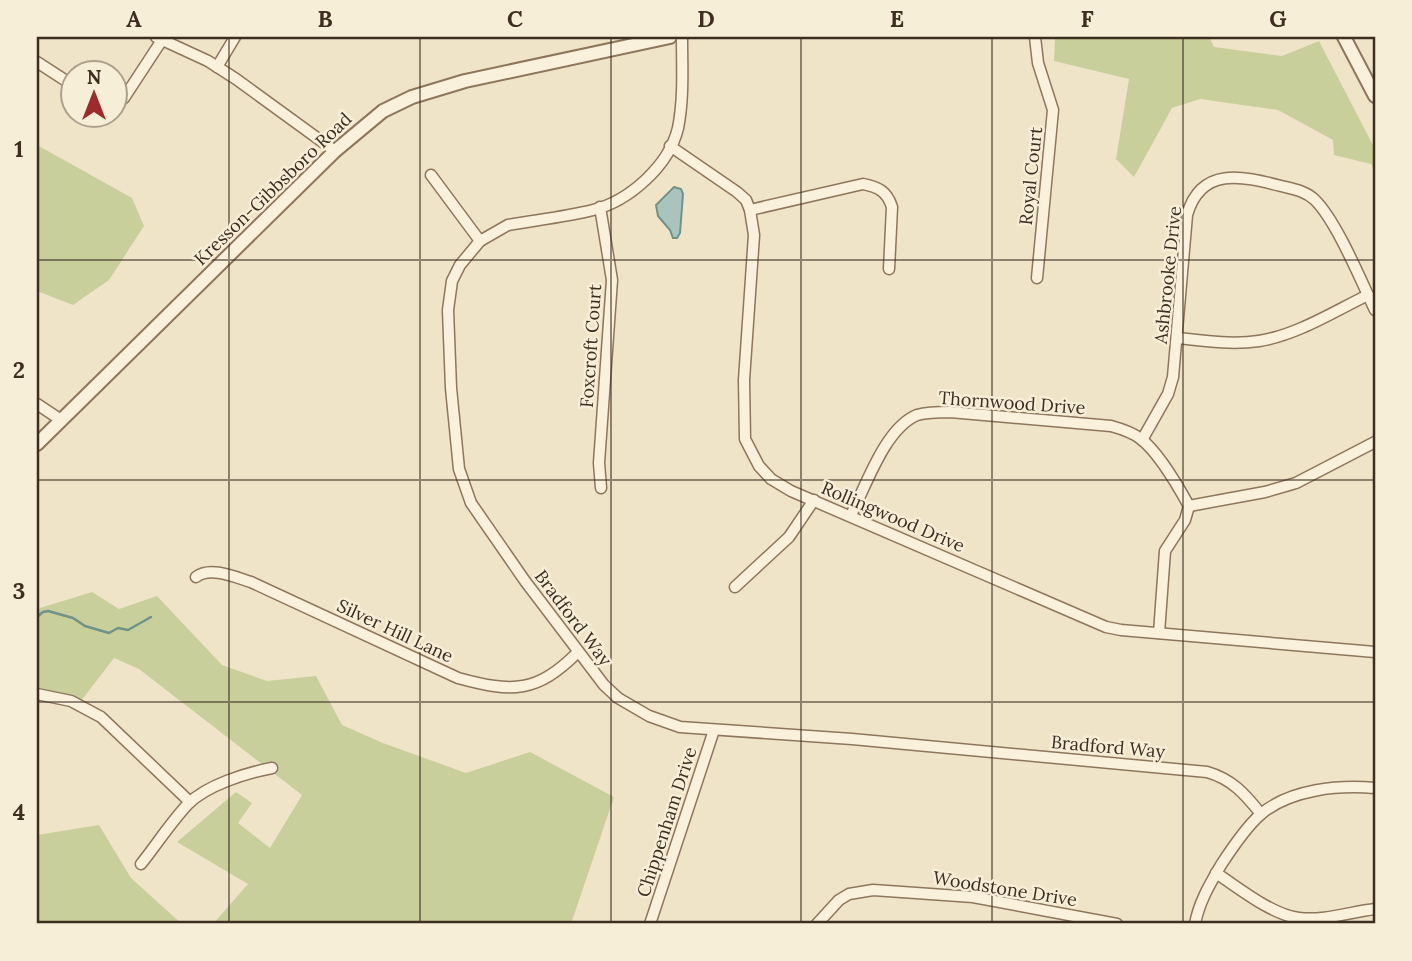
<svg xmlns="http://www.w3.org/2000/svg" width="1412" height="961" viewBox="0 0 1412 961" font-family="Lora,serif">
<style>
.green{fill:#c9cf9b}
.water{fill:#a9c4bc;stroke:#6f938a;stroke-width:2}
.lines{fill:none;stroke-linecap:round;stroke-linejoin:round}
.stream{stroke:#6f938a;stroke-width:2.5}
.minor-casing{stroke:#8d765c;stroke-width:13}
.tertiary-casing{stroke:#8d765c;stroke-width:16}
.minor{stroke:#faf1dc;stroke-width:10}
.tertiary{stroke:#faf1dc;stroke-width:12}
.grid{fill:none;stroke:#3d2e20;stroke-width:2;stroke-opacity:0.55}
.labels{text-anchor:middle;stroke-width:5;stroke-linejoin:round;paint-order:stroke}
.street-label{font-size:18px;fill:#3d2e20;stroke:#f7eed8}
.neatline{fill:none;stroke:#3d2e20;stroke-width:2.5}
.grid-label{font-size:23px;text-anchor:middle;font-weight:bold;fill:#3d2e20}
</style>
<rect width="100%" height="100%" fill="#f0e4c8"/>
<!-- green -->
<g class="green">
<path d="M 1055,37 L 1209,37 L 1214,47 L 1282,56 L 1319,41 L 1375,149 L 1375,171 L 1371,164 L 1334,155 L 1333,140 L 1278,110 L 1200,99 L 1172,108 L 1134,177 L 1116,159 L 1129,79 L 1054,61 Z"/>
<path d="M 37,145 L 132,198 L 144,226 L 109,280 L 73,305 L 37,291 Z"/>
<path d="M 92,592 L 119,609 L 157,596 L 222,665 L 267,681 L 316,676 L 342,725 L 383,743 L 466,773 L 530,752 L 614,797 L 571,924 L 213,924 L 248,884 L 177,842 L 236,792 L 252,803 L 238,823 L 270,848 L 302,795 L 139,669 L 114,658 L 81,701 L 37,687 L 37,612 L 40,608 Z"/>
<path d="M 99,825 L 131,878 L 182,924 L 37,924 L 37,835 Z"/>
</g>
<!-- water -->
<path class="water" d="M 674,187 L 681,189 L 683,194 L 680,233 L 677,238 L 673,238 L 670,230 L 658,216 L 656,205 Z"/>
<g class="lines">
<!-- stream -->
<path class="stream" d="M 37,617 L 43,612 L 48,611 L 73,618 L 85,626 L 109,633 L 118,628 L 128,630 L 151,617"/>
<!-- minor casing -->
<g class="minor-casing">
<g id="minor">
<path d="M 156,37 L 208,61 L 236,79 L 335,151"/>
<path d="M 682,37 C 682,67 684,98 678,128 C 669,166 629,201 593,210 C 565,217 536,220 508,225 L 480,241 L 460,265 L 452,281 L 448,310 L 451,388 L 459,469 L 471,503 L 525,581 L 604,685 L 618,698 L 649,716 L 680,727 L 852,739 L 1207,772 C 1232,779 1245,794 1261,814"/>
<path d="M 1035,37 L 1038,63 L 1053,110 L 1037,278"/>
<path d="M 37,62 L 74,86"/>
<path d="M 217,67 L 235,37"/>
<path d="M 116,104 L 124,98 L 162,40"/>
<path d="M 670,146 L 737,192 L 746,200 L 750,210 L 754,235 L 744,380 L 745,439 L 759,466 L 771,479 L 791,491 L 1106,627 L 1121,630 L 1375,652"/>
<path d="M 431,175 L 480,241"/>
<path d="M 600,207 L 612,280 L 599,463 L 601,488"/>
<path d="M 750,210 L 863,184 C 878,187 887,191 892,207 L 889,269"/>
<path d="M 1178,338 C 1204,341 1232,345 1259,341 C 1297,335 1333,312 1368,295"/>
<path d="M 37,404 L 61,420"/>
<path d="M 1142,440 L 1168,394 L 1173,377 L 1187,215 C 1201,166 1242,176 1281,186 C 1293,189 1306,191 1315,200 C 1337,222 1361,281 1375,310"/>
<path d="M 1189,506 L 1265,492 L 1296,483 L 1375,442"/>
<path d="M 851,515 C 866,486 885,428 917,415 C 928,412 940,412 950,412 L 1111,426 C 1122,429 1132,432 1141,439 C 1159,453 1178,486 1189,506"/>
<path d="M 196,577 C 210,566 235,577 251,582 L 458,678 C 513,693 537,693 578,652"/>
<path d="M 735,587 L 789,537 L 814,500"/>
<path d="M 1159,633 L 1165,551 L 1185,520 L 1189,506"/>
<path d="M 37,694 L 71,701 L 101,717 L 190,802"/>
<path d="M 141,864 C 157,844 171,822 188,804 C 207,785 246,773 272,768"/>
<path d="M 1216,873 C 1239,888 1272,915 1299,918 C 1324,921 1350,912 1375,909"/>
<path d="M 650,924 L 714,730"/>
<path d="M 817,924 L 839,900 L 849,894 L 873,890 L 973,897 L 1117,924"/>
<path d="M 1195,924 C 1199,902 1210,884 1221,865 C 1232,848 1246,827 1261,814 C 1291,789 1338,785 1375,788"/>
</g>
</g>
<!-- tertiary casing -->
<g class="tertiary-casing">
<g id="tertiary">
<path d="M 1344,37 L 1375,96"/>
<path d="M 37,444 L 335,151 L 383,111 L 412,97 L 465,81 L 670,37"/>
</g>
</g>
<!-- minor -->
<use href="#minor" class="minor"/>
<!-- tertiary -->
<use href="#tertiary" class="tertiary"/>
</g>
<!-- grid -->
<path class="grid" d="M 229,37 L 229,924M 420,37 L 420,924M 611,37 L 611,924M 801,37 L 801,924M 992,37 L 992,924M 1183,37 L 1183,924M 37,260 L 1375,260M 37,480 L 1375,480M 37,702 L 1375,702"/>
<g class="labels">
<!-- street labels -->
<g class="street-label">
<text transform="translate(1031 176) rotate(-84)" y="6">Royal Court</text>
<text transform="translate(273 189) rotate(-44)" y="6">Kresson-Gibbsboro Road</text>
<text transform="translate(1168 275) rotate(-84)" y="6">Ashbrooke Drive</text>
<text transform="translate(591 346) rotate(-86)" y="6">Foxcroft Court</text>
<text transform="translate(1012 403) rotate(4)" y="6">Thornwood Drive</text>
<text transform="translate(893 517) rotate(23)" y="6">Rollingwood Drive</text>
<text transform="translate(573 618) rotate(53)" y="6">Bradford Way</text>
<text transform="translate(395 631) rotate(25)" y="6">Silver Hill Lane</text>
<text transform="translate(1108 747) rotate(5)" y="6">Bradford Way</text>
<text transform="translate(667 822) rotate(-72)" y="6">Chippenham Drive</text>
<text transform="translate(1005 889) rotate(9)" y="6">Woodstone Drive</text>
</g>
</g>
<!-- border -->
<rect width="1412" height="961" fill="none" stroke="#f7eed8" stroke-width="77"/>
<!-- north arrow -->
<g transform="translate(94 94)"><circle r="33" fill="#f7eed8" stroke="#ada18e" stroke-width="2"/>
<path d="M0-5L12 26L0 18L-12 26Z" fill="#9e2a2b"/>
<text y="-10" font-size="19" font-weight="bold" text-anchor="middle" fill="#3d2e20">N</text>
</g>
<rect x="38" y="38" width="1336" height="884" class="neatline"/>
<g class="grid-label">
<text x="134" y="27">A</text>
<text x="325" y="27">B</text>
<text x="515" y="27">C</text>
<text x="706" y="27">D</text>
<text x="897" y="27">E</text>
<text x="1087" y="27">F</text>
<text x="1278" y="27">G</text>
<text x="19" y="157">1</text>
<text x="19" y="378">2</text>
<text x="19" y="599">3</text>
<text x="19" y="820">4</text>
</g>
</svg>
